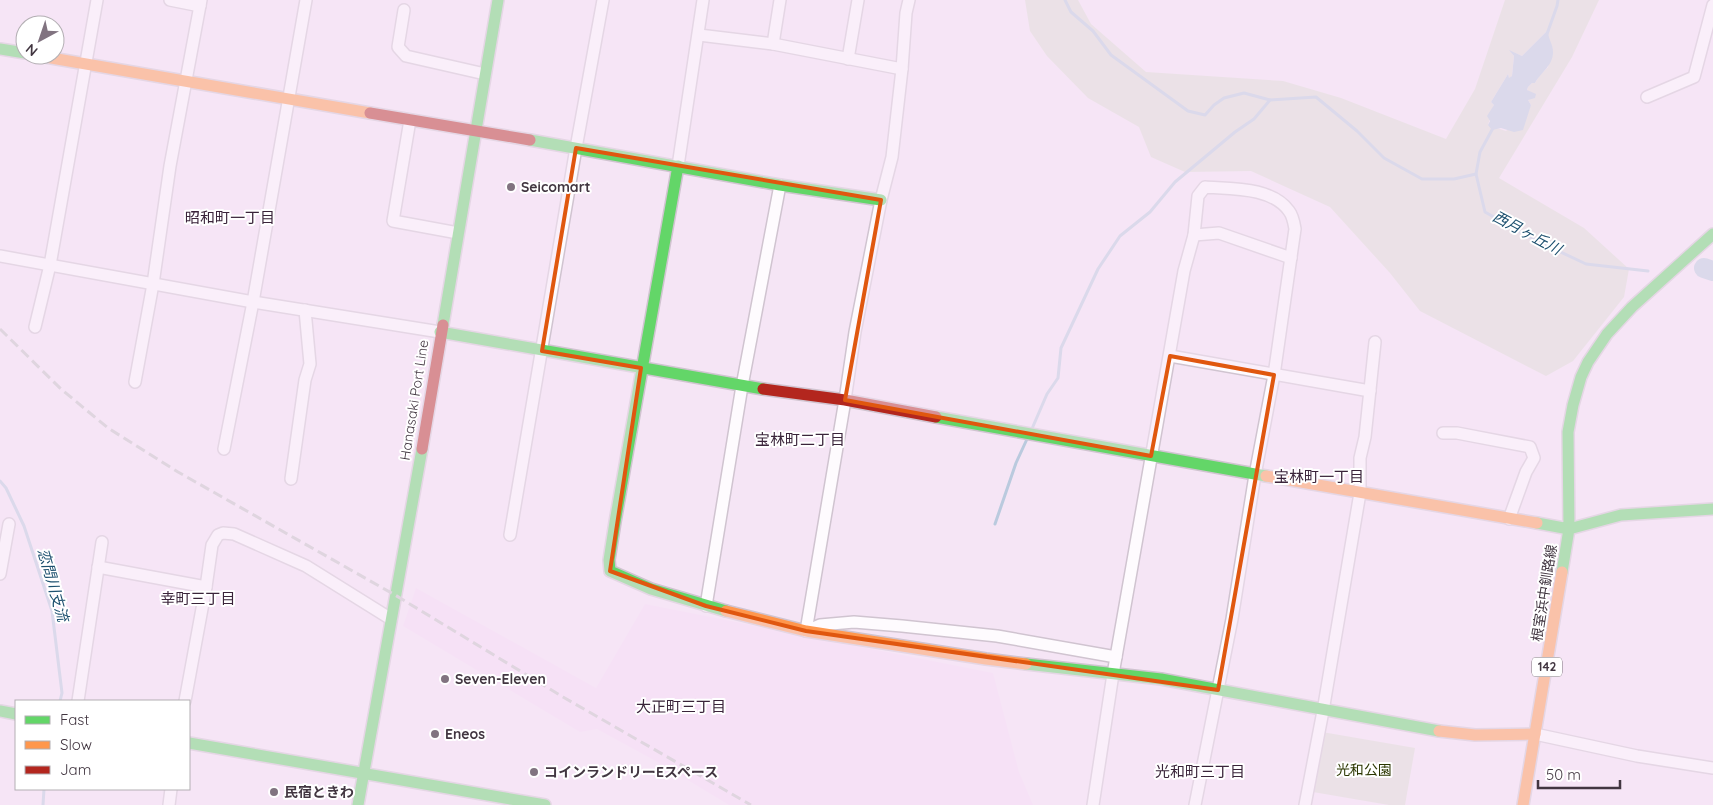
<svg xmlns="http://www.w3.org/2000/svg" width="1713" height="805" viewBox="0 0 1713 805" font-family="Quicksand,'Noto Sans JP',sans-serif">
<style>
.built{fill:#f7dcf6}
.green{fill:#dedcd5;fill-rule:evenodd}
.water{fill:#bacade}
.lines{fill:none;stroke-linecap:round;stroke-linejoin:round}
.stream{stroke:#bacade;stroke-width:3}
.river{stroke:#bacade;stroke-width:20}
.street-casing{stroke:#d0c4d0;stroke-width:14}
.fast-casing{stroke:#d0c4d0;stroke-width:14}
.slow-casing{stroke:#d0c4d0;stroke-width:14}
.jam-casing{stroke:#d0c4d0;stroke-width:14}
.street{stroke:#fefbfe;stroke-width:11}
.fast{stroke:#63d668;stroke-width:11}
.slow{stroke:#ff974d;stroke-width:11}
.jam{stroke:#b3261e;stroke-width:11}
.rail{stroke:#c4c0c4;stroke-width:3;stroke-dasharray:10 5;stroke-linecap:butt}
.marked{fill:none;stroke:#e0570f;stroke-width:4;stroke-linejoin:round}
.poi-dot{fill:#817380;stroke:#fff;stroke-width:2}
.labels{text-anchor:middle;stroke-width:4;stroke-linejoin:round;paint-order:stroke}
.shield{fill:#fff;stroke:#7b727a;stroke-width:1}
.shield-label{font-size:12px;font-weight:bold;fill:#423641}
.poi-label{font-size:14px;font-weight:bold;fill:#423641;stroke:#fff;text-anchor:start}
.street-label{font-size:14px;fill:#423641;stroke:#fff}
.park-label{font-size:14px;fill:#2b3601;stroke:#fff}
.neighbourhood-label{font-size:15px;fill:#3a243a;stroke:#fff}
.water-label{font-size:15px;font-style:italic;fill:#1d506f;stroke:#fff}
</style>
<rect width="100%" height="100%" fill="#f5e5f5"/>
<!-- built -->
<path class="built" d="M 416,588 L 596,688 L 645,604 L 993,673 L 1019,772 L 1033,805 L 729,805 L 663,765 L 597,729 L 580,732 L 403,626 Z"/>
<!-- green -->
<g class="green">
<path d="M 1025,0 L 1078,0 L 1091,24 L 1146,72 L 1283,81 L 1341,98 L 1446,139 L 1475,89 L 1505,0 L 1599,0 L 1572,57 L 1499,178 L 1584,228 L 1629,269 L 1624,297 L 1573,361 L 1546,376 L 1420,311 L 1390,273 L 1330,207 L 1251,171 L 1185,172 L 1151,157 L 1139,127 L 1088,98 L 1047,56 L 1030,31 ZM 1548,30 L 1548,38 L 1551,44 L 1548,67 L 1539,76 L 1535,83 L 1532,83 L 1528,87 L 1527,90 L 1530,92 L 1528,100 L 1531,105 L 1528,110 L 1506,131 L 1488,125 L 1494,105 L 1491,102 L 1508,74 L 1509,79 L 1512,76 L 1514,56 L 1510,51 L 1522,56 Z"/>
<path d="M 1322,732 L 1415,748 L 1405,805 L 1389,805 L 1313,792 Z"/>
</g>
<!-- water -->
<path class="water" d="M 1548,30 C 1548,40 1553,43 1553,52 C 1553,66 1541,72 1535,83 L 1532,83 L 1528,87 L 1527,90 L 1536,94 L 1535,98 L 1528,100 L 1531,105 L 1523,130 L 1514,132 L 1501,128 L 1492,130 L 1488,125 L 1490,121 L 1487,116 L 1494,105 L 1491,102 L 1508,74 L 1509,78 L 1512,76 L 1514,56 L 1509,50 L 1522,56 Z"/>
<g class="lines">
<!-- stream -->
<g class="stream">
<path d="M 1065,0 L 1071,12 L 1093,31 L 1111,55 L 1188,111 L 1205,115 L 1214,105 L 1224,98 L 1244,93 L 1270,100 L 1316,97 L 1357,131 L 1384,158 L 1422,179 L 1454,179 L 1476,174"/>
<path d="M 1547,34 L 1557,6 L 1558,0"/>
<path d="M 1493,128 L 1480,152 L 1476,174 L 1485,212 L 1531,238 L 1586,264 L 1648,271"/>
<path d="M 1031,431 L 1047,394 L 1058,378 L 1061,348 L 1098,269 L 1120,236 L 1150,212 L 1175,182 L 1235,132 L 1254,119 L 1270,100"/>
<path d="M 0,481 L 6,488 L 24,526 L 52,611 L 62,693 L 60,701"/>
<path d="M 995,524 L 1016,463 L 1027,439"/>
<path d="M 43,805 L 44,789"/>
</g>
<!-- river -->
<path class="river" d="M 1704,268 L 1713,271"/>
<!-- street casing -->
<g class="street-casing">
<g id="street">
<path d="M 170,0 L 200,6"/>
<path d="M 404,10 L 398,47 L 406,56 L 485,74"/>
<path d="M 699,35 L 773,44 L 902,69"/>
<path d="M 773,44 L 780,0"/>
<path d="M 848,59 L 858,0"/>
<path d="M 1647,97 L 1694,77 L 1713,5"/>
<path d="M 410,120 L 393,221 L 458,233"/>
<path d="M 678,166 L 703,0"/>
<path d="M 1194,235 L 1219,233 L 1291,258"/>
<path d="M 0,256 L 253,302 L 440,332"/>
<path d="M 35,327 L 50,265 L 97,0"/>
<path d="M 1170,356 L 1370,391"/>
<path d="M 135,382 L 153,284 L 170,166 L 201,0"/>
<path d="M 1443,433 L 1457,433 L 1530,447 L 1534,458 L 1526,472 L 1509,519"/>
<path d="M 224,449 L 253,302 L 306,0"/>
<path d="M 291,479 L 305,380 L 310,364 L 305,310"/>
<path d="M 510,535 L 576,148 L 603,0"/>
<path d="M 98,567 L 206,587"/>
<path d="M 0,574 L 9,524"/>
<path d="M 706,606 L 742,386 L 780,185"/>
<path d="M 806,631 L 845,400 L 855,332 L 881,200 L 892,157 L 902,69 L 906,13 L 909,0"/>
<path d="M 806,631 L 820,625 L 854,622 L 902,626 L 997,636 L 1116,657"/>
<path d="M 78,701 L 102,542"/>
<path d="M 185,701 L 206,587 L 212,545 L 218,535 L 223,533 L 234,534 L 306,566 L 391,619"/>
<path d="M 1535,734 L 1637,756 L 1713,768"/>
<path d="M 169,805 L 171,789"/>
<path d="M 1093,805 L 1113,674 L 1184,271 L 1194,235 L 1198,196 L 1205,187 C 1232,189 1272,187 1289,211 C 1293,216 1294,223 1295,229 L 1274,375 L 1255,475 L 1232,619 L 1195,805"/>
<path d="M 1305,805 L 1323,711 L 1360,493 L 1360,458 L 1365,437 L 1375,342"/>
</g>
</g>
<!-- fast casing -->
<g class="fast-casing">
<g id="fast">
<path d="M 0,49 L 25,53"/>
<path d="M 530,140 L 780,185 L 881,200"/>
<path d="M 678,166 L 615,522 L 609,560 L 610,571 L 651,589 L 726,611"/>
<path d="M 443,325 L 498,0"/>
<path d="M 440,332 L 763,389"/>
<path d="M 936,417 L 1266,476"/>
<path d="M 1537,523 L 1569,529 L 1568,432 L 1573,405 L 1581,377 L 1588,362 L 1607,334 L 1632,307 L 1713,234"/>
<path d="M 1562,572 L 1569,529 L 1621,515 L 1713,509"/>
<path d="M 1026,664 L 1161,679 L 1439,731"/>
<path d="M 0,711 L 16,714"/>
<path d="M 189,743 L 545,805"/>
<path d="M 358,805 L 422,449"/>
</g>
</g>
<!-- slow casing -->
<g class="slow-casing">
<g id="slow">
<path d="M 34,55 L 370,113"/>
<path d="M 1266,476 L 1537,523"/>
<path d="M 726,611 L 806,631 L 986,659 L 1026,664"/>
<path d="M 1439,731 L 1475,735 L 1535,734"/>
<path d="M 1523,805 L 1562,572"/>
</g>
</g>
<!-- jam casing -->
<g class="jam-casing">
<g id="jam">
<path d="M 370,113 L 530,140"/>
<path d="M 763,389 L 845,400 L 936,417"/>
<path d="M 422,449 L 443,325"/>
</g>
</g>
<!-- street -->
<use href="#street" class="street"/>
<!-- fast -->
<use href="#fast" class="fast"/>
<!-- slow -->
<use href="#slow" class="slow"/>
<!-- jam -->
<use href="#jam" class="jam"/>
<!-- rail -->
<path class="rail" d="M 0,329 L 61,389 L 108,428 L 178,472 L 395,595 L 563,697 L 751,805"/>
</g>
<!-- marked area -->
<path d="M0 0H1713V805H0ZM 576,148 L 881,200 L 845,400 L 1151,456 L 1170,356 L 1274,375 L 1218,690 L 806,631 L 706,606 L 610,571 L 641,368 L 542,351 Z" fill="#f5e5f5" fill-opacity=".55" fill-rule="evenodd"/>
<path class="marked" d="M 576,148 L 881,200 L 845,400 L 1151,456 L 1170,356 L 1274,375 L 1218,690 L 806,631 L 706,606 L 610,571 L 641,368 L 542,351 Z"/>
<!-- markers -->
<g class="poi-dot">
<circle cx="511" cy="187" r="5"/>
<circle cx="445" cy="679" r="5"/>
<circle cx="435" cy="734" r="5"/>
<circle cx="534" cy="772" r="5"/>
<circle cx="274" cy="792" r="5"/>
</g>
<g class="labels">
<!-- shield labels -->
<rect class="shield" x="1532" y="657.5" width="30" height="19" rx="4"/>
<g class="shield-label">
<text x="1547" y="671">142</text>
</g>
<!-- poi labels -->
<g class="poi-label">
<text x="521" y="192">Seicomart</text>
<text x="455" y="684">Seven-Eleven</text>
<text x="445" y="739">Eneos</text>
<text x="544" y="777">コインランドリーEスペース</text>
<text x="284" y="797">民宿ときわ</text>
</g>
<!-- street labels -->
<g class="street-label">
<text transform="translate(414 400) rotate(-81)" y="5">Hanasaki Port Line</text>
<text transform="translate(1544 593) rotate(-81)" y="5">根室浜中釧路線</text>
</g>
<!-- park labels -->
<g class="park-label">
<text x="1364" y="775">光和公園</text>
</g>
<!-- neighbourhood labels -->
<g class="neighbourhood-label">
<text x="230" y="223">昭和町一丁目</text>
<text x="800" y="445">宝林町二丁目</text>
<text x="1319" y="482">宝林町一丁目</text>
<text x="198" y="604">幸町三丁目</text>
<text x="681" y="712">大正町三丁目</text>
<text x="1200" y="777">光和町三丁目</text>
</g>
<!-- water labels -->
<g class="water-label">
<text transform="translate(1527 233) rotate(28)" y="5">西月ヶ丘川</text>
<text transform="translate(53 585) rotate(74)" y="5">恋問川支流</text>
</g>
</g>
<!-- legend -->
<rect x="15" y="700" width="175" height="90" fill="#ffffff" stroke="#b3afb3"/>
<rect x="25" y="716" width="25" height="8" fill="#63d668" stroke="#b3afb3"/>
<text x="60" y="725" font-size="15" fill="#423641">Fast</text>
<rect x="25" y="741" width="25" height="8" fill="#ff974d" stroke="#b3afb3"/>
<text x="60" y="750" font-size="15" fill="#423641">Slow</text>
<rect x="25" y="766" width="25" height="8" fill="#b3261e" stroke="#b3afb3"/>
<text x="60" y="775" font-size="15" fill="#423641">Jam</text>
<!-- north arrow -->
<g transform="translate(40 40) rotate(220)"><circle r="24" fill="#ffffff" stroke="#b3afb3"/>
<path d="M0-4L9 19L0 12L-9 19Z" fill="#817380"/>
<text y="-8" font-size="14" font-weight="bold" text-anchor="middle" fill="#423641">N</text>
</g>
<!-- scale -->
<path d="M1538 780v8h82v-8" fill="none" stroke="#423641" stroke-width="2.5"/>
<text x="1546" y="780" font-size="15" fill="#423641" stroke="#ffffff" stroke-width="4" paint-order="stroke">50 m</text>
</svg>
